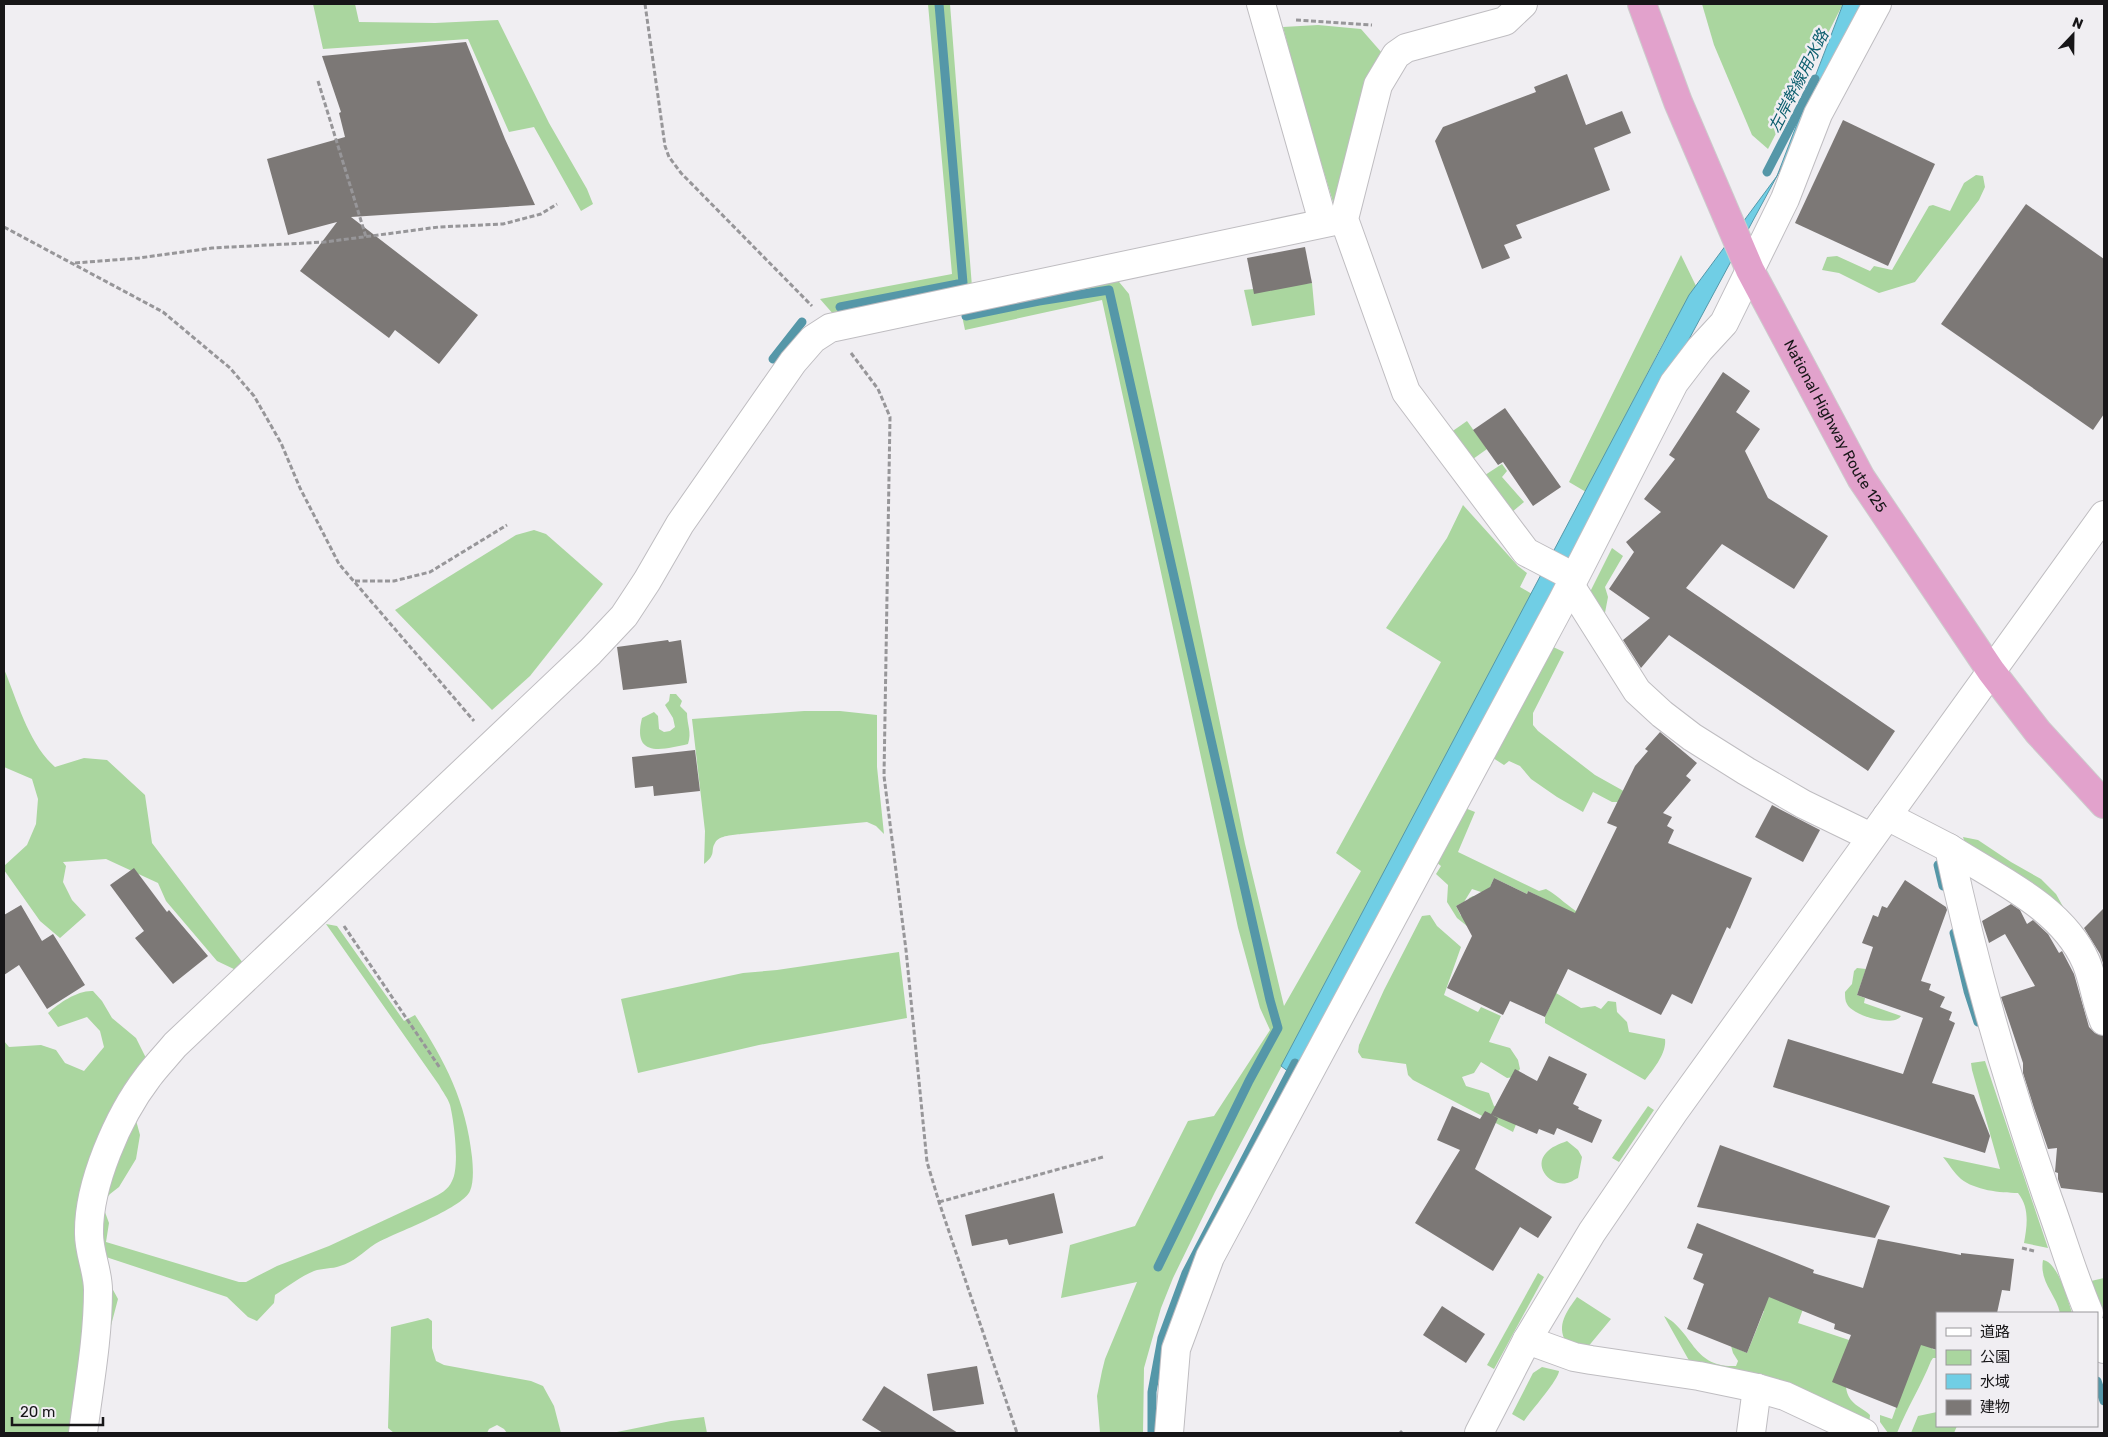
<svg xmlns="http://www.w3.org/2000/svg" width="2108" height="1437" viewBox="0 0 2108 1437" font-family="Rubik,'Noto Sans JP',sans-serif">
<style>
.green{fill:#aad69f}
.water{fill:#70cee5;stroke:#5597a8}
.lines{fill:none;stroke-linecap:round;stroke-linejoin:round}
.stream{stroke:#5597a8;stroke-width:9}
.building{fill:#7c7876}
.minor-casing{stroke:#bfbdc1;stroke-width:30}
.tertiary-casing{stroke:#bfbdc1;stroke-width:30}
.trunk-casing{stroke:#ccc;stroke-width:30}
.path{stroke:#979699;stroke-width:3;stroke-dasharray:5 2.5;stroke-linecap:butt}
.minor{stroke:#fff;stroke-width:28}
.tertiary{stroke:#fff;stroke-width:28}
.trunk{stroke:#e2a2cc;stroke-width:28}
.labels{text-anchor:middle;stroke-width:5;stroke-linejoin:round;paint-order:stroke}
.street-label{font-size:15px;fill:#171618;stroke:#f0eef2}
.water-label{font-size:16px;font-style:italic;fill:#0c5e6e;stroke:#f0eef2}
</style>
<rect width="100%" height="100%" fill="#f0eef2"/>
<!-- green -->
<g class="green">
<path d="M 313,4 L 355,4 L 359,22 L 435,23 L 498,20 L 549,123 L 587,189 L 593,204 L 581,211 L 534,127 L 509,132 L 468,39 L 323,49 Z"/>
<path d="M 928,4 L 950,4 L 972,287 L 834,315 L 820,299 L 952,274 Z"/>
<path d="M 1702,4 L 1843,4 L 1768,149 L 1752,135 L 1714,45 Z"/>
<path d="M 1318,25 L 1361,29 L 1382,53 L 1343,197 L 1333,202 L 1302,100 L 1283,27 Z"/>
<path d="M 1976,175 L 1983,176 L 1985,187 L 1979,200 L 1915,282 L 1879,293 L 1839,273 L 1822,270 L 1827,257 L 1837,256 L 1870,271 L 1874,266 L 1892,270 L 1929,206 L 1933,205 L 1950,211 L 1964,183 Z"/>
<path d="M 1681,255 L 1696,286 L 1663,343 L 1586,492 L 1569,482 Z"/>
<path d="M 1115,277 L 1129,294 L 1190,578 L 1245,844 L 1284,1006 L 1361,871 L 1336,853 L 1441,662 L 1386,628 L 1447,538 L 1463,505 L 1518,566 L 1527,573 L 1520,587 L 1532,594 L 1215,1192 L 1173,1278 L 1161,1308 L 1144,1368 L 1143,1433 L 1100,1433 L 1097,1396 L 1102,1371 L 1105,1359 L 1137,1282 L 1061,1298 L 1070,1245 L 1135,1226 L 1188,1121 L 1214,1116 L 1270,1030 L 1260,1008 L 1238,928 L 1102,300 L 965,330 L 961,311 Z"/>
<path d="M 1312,283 L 1315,315 L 1252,326 L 1244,290 Z"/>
<path d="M 1467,421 L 1487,449 L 1473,459 L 1447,435 Z"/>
<path d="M 1502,464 L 1507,471 L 1502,477 L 1524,502 L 1512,512 L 1482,477 Z"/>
<path d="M 534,530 L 546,534 L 603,584 L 530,676 L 492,710 L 395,610 L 516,535 Z"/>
<path d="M 1612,548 L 1623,556 L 1605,587 L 1608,597 L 1604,618 L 1585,602 Z"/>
<path d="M 1551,646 L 1564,652 L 1533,713 L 1533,725 L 1538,731 L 1595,775 L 1629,794 L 1623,802 L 1612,802 L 1593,792 L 1583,812 L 1557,797 L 1531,779 L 1520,766 L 1509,761 L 1504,765 L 1493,758 Z"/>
<path d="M 4,669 C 18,702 28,743 55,767 L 84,758 L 107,760 L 145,795 L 152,843 L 246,967 L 238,971 L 217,961 L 166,901 L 158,883 L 106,859 L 63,862 L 66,866 L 63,882 L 72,900 L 86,915 L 60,938 L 40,921 L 4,870 L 4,866 L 27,845 L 36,824 L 38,799 L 32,779 L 4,767 Z"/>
<path d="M 670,694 L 676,694 L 682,701 L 680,706 L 687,713 C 687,725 692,732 688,744 C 662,750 632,758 642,718 L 654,712 L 658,716 L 659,729 L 664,732 L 670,731 L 675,727 L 673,718 L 665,705 L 669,701 Z"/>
<path d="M 804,711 L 840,711 L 877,715 L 877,767 L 884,834 L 876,826 L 867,822 L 741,834 C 734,835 719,835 715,843 C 710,851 717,854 704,864 L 705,831 L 692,719 Z"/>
<path d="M 1465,808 L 1475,812 L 1458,852 L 1539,891 L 1546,889 C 1560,897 1568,907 1581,914 L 1580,917 L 1528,891 L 1527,894 L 1494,878 L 1487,894 L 1472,889 L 1464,902 L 1456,906 L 1461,916 L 1469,898 L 1473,896 L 1484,900 L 1467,926 L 1457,918 L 1447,902 L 1448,885 L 1436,874 L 1441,866 L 1436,862 Z"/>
<path d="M 1963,837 L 1978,840 L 2011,862 L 2041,879 L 2056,894 L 2066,912 L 1968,853 Z"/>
<path d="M 1430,915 L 1437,926 L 1461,947 L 1444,995 L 1478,1012 L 1481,1007 L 1501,1016 L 1489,1042 L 1510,1048 L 1518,1060 L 1520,1069 L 1514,1077 L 1507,1078 L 1481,1062 L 1474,1073 L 1462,1077 L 1466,1086 L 1489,1093 L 1494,1106 L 1519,1117 L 1513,1132 L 1413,1080 L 1408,1075 L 1406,1064 L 1362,1058 L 1358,1052 L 1359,1045 L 1384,990 L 1422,916 Z"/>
<path d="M 326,924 L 337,926 L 404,1021 L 415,1015 C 445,1061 466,1101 472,1157 C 473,1167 474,1182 470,1191 C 462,1209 394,1233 375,1244 C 363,1252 354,1262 340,1266 C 332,1269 322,1268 314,1271 C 301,1276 287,1287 275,1295 L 274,1303 L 257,1321 L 248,1317 L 227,1297 L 106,1257 L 106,1277 L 118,1299 L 109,1333 L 72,1433 L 4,1433 L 4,1041 L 9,1047 L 41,1045 L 56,1050 L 65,1063 L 84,1071 L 104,1047 L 100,1031 L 87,1017 L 58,1027 L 48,1013 C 59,1003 78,990 93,991 L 102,1001 L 112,1018 L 136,1038 L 147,1060 L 134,1113 L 140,1135 L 136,1159 L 119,1187 L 110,1194 L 102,1204 L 109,1223 L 106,1242 L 239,1282 L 246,1282 L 277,1266 L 329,1246 L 432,1198 C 440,1194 448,1190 452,1181 C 460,1167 454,1121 450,1105 C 448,1098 442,1091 439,1085 Z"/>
<path d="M 899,952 L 907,1018 L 759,1045 L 638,1073 L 621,999 L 743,973 L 777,970 Z"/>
<path d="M 1857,968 L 1866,969 L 1857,995 L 1865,998 L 1864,1003 L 1901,1016 C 1893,1028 1852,1015 1847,1004 C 1845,1001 1845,996 1845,992 L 1852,984 L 1854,971 Z"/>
<path d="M 1556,993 L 1581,1008 L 1595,1006 L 1601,1009 L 1608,1001 L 1616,1002 L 1617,1012 L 1627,1022 L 1629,1032 L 1665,1039 C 1667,1053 1653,1070 1645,1080 L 1545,1023 L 1545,1017 Z"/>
<path d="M 1985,1061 L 2048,1248 L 2024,1243 C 2027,1226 2030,1208 2018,1193 C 2000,1193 1975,1190 1961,1179 C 1954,1173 1949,1164 1943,1157 L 2000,1169 L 1972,1070 L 1971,1063 Z"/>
<path d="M 1648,1106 L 1654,1110 L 1619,1162 L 1612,1158 Z"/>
<path d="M 1567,1141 L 1578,1150 L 1582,1157 L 1578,1178 C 1575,1179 1570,1183 1567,1183 C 1551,1187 1533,1167 1546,1153 C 1551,1147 1559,1144 1567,1141 Z"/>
<path d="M 2043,1260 C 2058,1262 2068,1300 2072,1313 L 2060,1313 C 2056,1294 2039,1282 2043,1260 Z"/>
<path d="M 1538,1273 L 1544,1277 L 1494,1369 L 1487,1365 Z"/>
<path d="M 2104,1278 L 2104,1325 L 2091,1281 Z"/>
<path d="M 1812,1284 L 1798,1323 L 1849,1340 C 1847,1354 1842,1385 1849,1397 C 1853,1405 1864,1409 1870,1415 L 1869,1425 L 1691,1364 L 1664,1316 C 1694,1332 1692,1368 1736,1366 L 1738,1361 L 1733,1353 L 1731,1346 L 1747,1353 L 1764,1311 L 1730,1298 Z"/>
<path d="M 1577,1297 L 1611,1319 L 1587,1348 L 1566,1342 C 1556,1325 1567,1311 1577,1297 Z"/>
<path d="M 428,1318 L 432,1321 L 432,1348 L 436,1361 L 444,1365 L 531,1381 L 543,1386 L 554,1406 L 561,1433 L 507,1433 L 504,1429 L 497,1425 L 489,1429 L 487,1433 L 394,1433 L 388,1428 L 391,1327 Z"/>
<path d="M 1921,1339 L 1934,1344 L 1932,1349 L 1937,1350 L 1937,1358 L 1933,1358 L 1931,1361 C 1921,1386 1907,1408 1897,1433 L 1888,1433 L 1880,1422 L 1880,1415 L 1892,1419 Z"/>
<path d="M 1542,1367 L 1559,1371 C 1559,1379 1531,1411 1524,1421 L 1512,1414 L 1533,1373 Z"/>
<path d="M 1937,1412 L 1937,1426 L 1957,1426 L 1954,1433 L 1911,1433 L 1918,1416 Z"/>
<path d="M 704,1417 L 707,1433 L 612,1433 L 671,1421 Z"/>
</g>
<!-- water -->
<path class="water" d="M 1843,4 L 1866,4 L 1777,176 L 1681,354 L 1297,1078 L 1281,1066 L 1689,295 L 1777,176 Z"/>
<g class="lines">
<!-- stream -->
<g class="stream">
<path d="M 1767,172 L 1815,79"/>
<path d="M 840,307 L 963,283 L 939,4"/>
<path d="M 966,316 L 1039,301 L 1109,290 L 1270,1000 L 1278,1028 L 1249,1081 L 1158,1267"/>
<path d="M 773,359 L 802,322"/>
<path d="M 1938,865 L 1943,886"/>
<path d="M 1954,933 L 1968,991 L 1978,1022"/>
<path d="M 2097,1381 L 2104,1401"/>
<path d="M 1152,1433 L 1152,1392 L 1162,1338 L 1186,1273 L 1295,1063"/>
</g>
</g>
<!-- building -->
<g class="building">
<path d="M 466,42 L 505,139 L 535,205 L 351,217 L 478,315 L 439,364 L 395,330 L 389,338 L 300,271 L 337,222 L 288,235 L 267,159 L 345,137 L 339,113 L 341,112 L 322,56 Z"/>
<path d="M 1567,74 L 1586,125 L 1622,111 L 1631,133 L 1594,148 L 1610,190 L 1516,225 L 1522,238 L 1504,245 L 1510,258 L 1482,269 L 1435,141 L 1443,127 L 1536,92 L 1534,87 Z"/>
<path d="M 1843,120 L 1935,164 L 1888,266 L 1795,223 Z"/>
<path d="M 2026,204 L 2104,259 L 2104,414 L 2093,430 L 1941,324 Z"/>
<path d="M 1305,247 L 1312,283 L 1254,294 L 1247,258 Z"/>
<path d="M 1723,372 L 1750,391 L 1736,412 L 1760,429 L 1745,451 L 1768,498 L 1828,536 L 1794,589 L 1722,544 L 1686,588 L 1895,731 L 1868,771 L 1669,635 L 1641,668 L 1623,640 L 1650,618 L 1609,589 L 1634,552 L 1626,542 L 1661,512 L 1644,499 L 1675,459 L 1669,455 Z"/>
<path d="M 1505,408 L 1561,487 L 1533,506 L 1503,462 L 1498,465 L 1473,430 Z"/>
<path d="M 668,640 L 669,642 L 681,640 L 687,683 L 623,690 L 617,647 Z"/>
<path d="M 1660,732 L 1697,763 L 1686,776 L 1691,780 L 1663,813 L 1672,817 L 1667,826 L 1674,830 L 1668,843 L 1752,878 L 1730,929 L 1727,927 L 1692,1004 L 1672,994 L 1661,1015 L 1568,969 L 1545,1017 L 1510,1001 L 1503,1015 L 1447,988 L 1472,936 L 1456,906 L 1490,887 L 1494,878 L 1527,894 L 1528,891 L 1575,913 L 1617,827 L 1607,823 L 1635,766 L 1648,751 L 1645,749 Z"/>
<path d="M 695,750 L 700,791 L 654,796 L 653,786 L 635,788 L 632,757 Z"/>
<path d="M 1772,805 L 1820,830 L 1803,862 L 1755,837 Z"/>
<path d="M 134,868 L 167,912 L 169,910 L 208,956 L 173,984 L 135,938 L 144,931 L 110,885 Z"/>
<path d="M 1905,880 L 1946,907 L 1947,910 L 1921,981 L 1931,984 L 1929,990 L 1945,997 L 1940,1007 L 1952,1012 L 1949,1020 L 1955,1023 L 1932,1083 L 1974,1095 L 1990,1136 L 1985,1153 L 1773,1087 L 1788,1039 L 1903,1074 L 1923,1018 L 1857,995 L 1873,947 L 1862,943 L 1873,915 L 1878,917 L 1882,906 L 1887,908 Z"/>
<path d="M 2011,904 L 2020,910 L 2027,924 L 2033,920 L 2048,934 L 2059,953 L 2062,951 L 2074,974 L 2089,1027 L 2095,1033 L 2104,1036 L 2104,1193 L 2061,1188 L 2058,1179 L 2058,1173 L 2055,1172 L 2057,1148 L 2048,1149 L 2034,1108 L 2023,1073 L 2023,1063 L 2001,997 L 2035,986 L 2005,934 L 1989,943 L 1982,921 Z"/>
<path d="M 21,905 L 42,941 L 53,934 L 85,985 L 47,1009 L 19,965 L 4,975 L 4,915 Z"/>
<path d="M 2104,908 L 2104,966 L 2100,954 L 2084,928 Z"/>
<path d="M 1549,1056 L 1587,1074 L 1573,1104 L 1579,1107 L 1578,1109 L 1602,1120 L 1592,1143 L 1557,1128 L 1554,1135 L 1539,1129 L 1537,1134 L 1492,1115 L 1498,1118 L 1475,1169 L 1552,1217 L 1538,1238 L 1520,1227 L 1493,1271 L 1415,1223 L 1460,1150 L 1437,1140 L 1452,1106 L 1480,1119 L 1485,1111 L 1491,1114 L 1515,1069 L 1537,1081 Z"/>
<path d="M 1720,1145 L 1890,1206 L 1875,1238 L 1697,1207 Z"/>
<path d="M 1054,1193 L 1063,1233 L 1009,1245 L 1007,1239 L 972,1246 L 965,1215 Z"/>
<path d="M 1697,1223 L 1814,1270 L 1813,1273 L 1863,1288 L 1878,1239 L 1961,1255 L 1961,1253 L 2014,1259 L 2010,1291 L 2002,1290 L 1997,1313 L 1937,1313 L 1937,1350 L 1921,1345 L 1897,1408 L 1832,1382 L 1851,1335 L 1834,1329 L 1835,1324 L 1769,1297 L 1747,1353 L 1687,1329 L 1704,1284 L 1693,1279 L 1703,1254 L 1687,1248 Z"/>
<path d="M 1442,1306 L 1485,1334 L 1466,1363 L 1423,1335 Z"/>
<path d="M 977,1366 L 984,1404 L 933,1411 L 927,1374 Z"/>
<path d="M 884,1386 L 958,1433 L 883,1433 L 862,1420 Z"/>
</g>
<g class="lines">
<!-- minor casing -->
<g class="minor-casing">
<g id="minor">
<path d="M 1261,4 L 1323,222"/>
<path d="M 1523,4 L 1505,21 L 1406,48 L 1396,55 L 1378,85 L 1344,219 L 1406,392 L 1526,552 L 1574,577"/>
<path d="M 1570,585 L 1637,691 L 1662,714 L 1692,737 L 1746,771 L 1803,804 L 1871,837"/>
<path d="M 1887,816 L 1949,848 C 1974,967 2008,1084 2048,1199 C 2062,1237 2073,1276 2089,1313"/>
<path d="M 1949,848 C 1997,879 2062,907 2086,962 C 2094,981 2096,1002 2104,1021"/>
<path d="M 2097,1331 L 2104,1349"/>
<path d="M 1527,1340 L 1574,1357 L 1591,1360 L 1699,1376 L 1757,1388 L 1785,1396 L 1864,1433"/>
<path d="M 83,1433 C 89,1386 98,1338 98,1290 C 98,1271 89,1253 89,1234 C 88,1185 118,1116 148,1077 C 156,1066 166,1056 175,1045 L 590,652 L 624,616 L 647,581 L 680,524 L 793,362 L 813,339 L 830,328 L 1344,219"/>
<path d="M 1169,1433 L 1176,1349 L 1210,1257 L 1563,600 L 1674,383 L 1700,349 L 1724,323 L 1785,199 L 1818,114 L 1877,4"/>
<path d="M 1751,1433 L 1757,1388"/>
</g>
</g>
<!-- tertiary casing -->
<g class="tertiary-casing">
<path id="tertiary" d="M 1479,1433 L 1527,1340 L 1592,1232 L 1673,1113 L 2104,515"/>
</g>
<!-- trunk casing -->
<g class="trunk-casing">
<g id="trunk">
<path id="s1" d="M 1642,4 L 1678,102 L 1750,270 L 1861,478 L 1991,671 L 2038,732 L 2104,804"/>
</g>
</g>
<!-- path -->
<g class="path">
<path d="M 645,4 L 665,146 L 669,157 L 681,173 L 812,306"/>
<path d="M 1296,20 L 1372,25"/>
<path d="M 318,81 L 366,237"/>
<path d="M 4,227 L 163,312 L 230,368 L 254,396 L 281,443 L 300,488 L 339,564 L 474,721"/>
<path d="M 75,263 L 139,258 L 212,248 L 325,242 L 439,227 L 503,224 L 541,214 L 557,204"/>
<path d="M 851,353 L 878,389 L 890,417 L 884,776 L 906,950 L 927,1162 L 939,1202 L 1017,1433"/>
<path d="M 355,581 L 394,581 L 430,572 L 507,525"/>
<path d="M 344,926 L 440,1068"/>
<path d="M 939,1202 L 1103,1157"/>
<path d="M 2022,1248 L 2034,1251"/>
<path d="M 1400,1431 L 1402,1433"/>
</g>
<!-- minor -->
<use href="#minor" class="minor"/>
<!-- tertiary -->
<use href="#tertiary" class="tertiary"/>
<!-- trunk -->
<use href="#trunk" class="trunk"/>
</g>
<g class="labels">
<!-- street labels -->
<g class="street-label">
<text dy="5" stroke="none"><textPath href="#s1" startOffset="465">National Highway Route 125</textPath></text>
</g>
<!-- water labels -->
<g class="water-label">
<text transform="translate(1798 81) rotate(-63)" y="6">左岸幹線用水路</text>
</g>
</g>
<!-- border -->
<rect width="2108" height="1437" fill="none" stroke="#171618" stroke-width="10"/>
<!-- legend -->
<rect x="1936" y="1312" width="162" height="115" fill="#f0eef2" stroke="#99989b"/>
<rect x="1946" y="1328" width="25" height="8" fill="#ffffff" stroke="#99989b"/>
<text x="1980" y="1337" font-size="15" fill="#171618">道路</text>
<rect x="1946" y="1350" width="25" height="15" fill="#aad69f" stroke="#99989b"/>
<text x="1980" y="1362" font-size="15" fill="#171618">公園</text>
<rect x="1946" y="1374" width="25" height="15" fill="#70cee5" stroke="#99989b"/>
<text x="1980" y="1387" font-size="15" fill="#171618">水域</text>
<rect x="1946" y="1400" width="25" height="15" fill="#7c7876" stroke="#99989b"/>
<text x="1980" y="1412" font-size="15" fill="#171618">建物</text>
<!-- north arrow -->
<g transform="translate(2073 35) rotate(22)" stroke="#f0eef2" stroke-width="4" paint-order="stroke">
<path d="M0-4L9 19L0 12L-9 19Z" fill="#171618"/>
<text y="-8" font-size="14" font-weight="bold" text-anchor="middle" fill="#171618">N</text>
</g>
<!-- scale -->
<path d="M12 1417v8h91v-8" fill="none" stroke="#171618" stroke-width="2.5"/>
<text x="20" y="1417" font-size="15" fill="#171618" stroke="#f0eef2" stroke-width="4" paint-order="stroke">20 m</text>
</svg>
